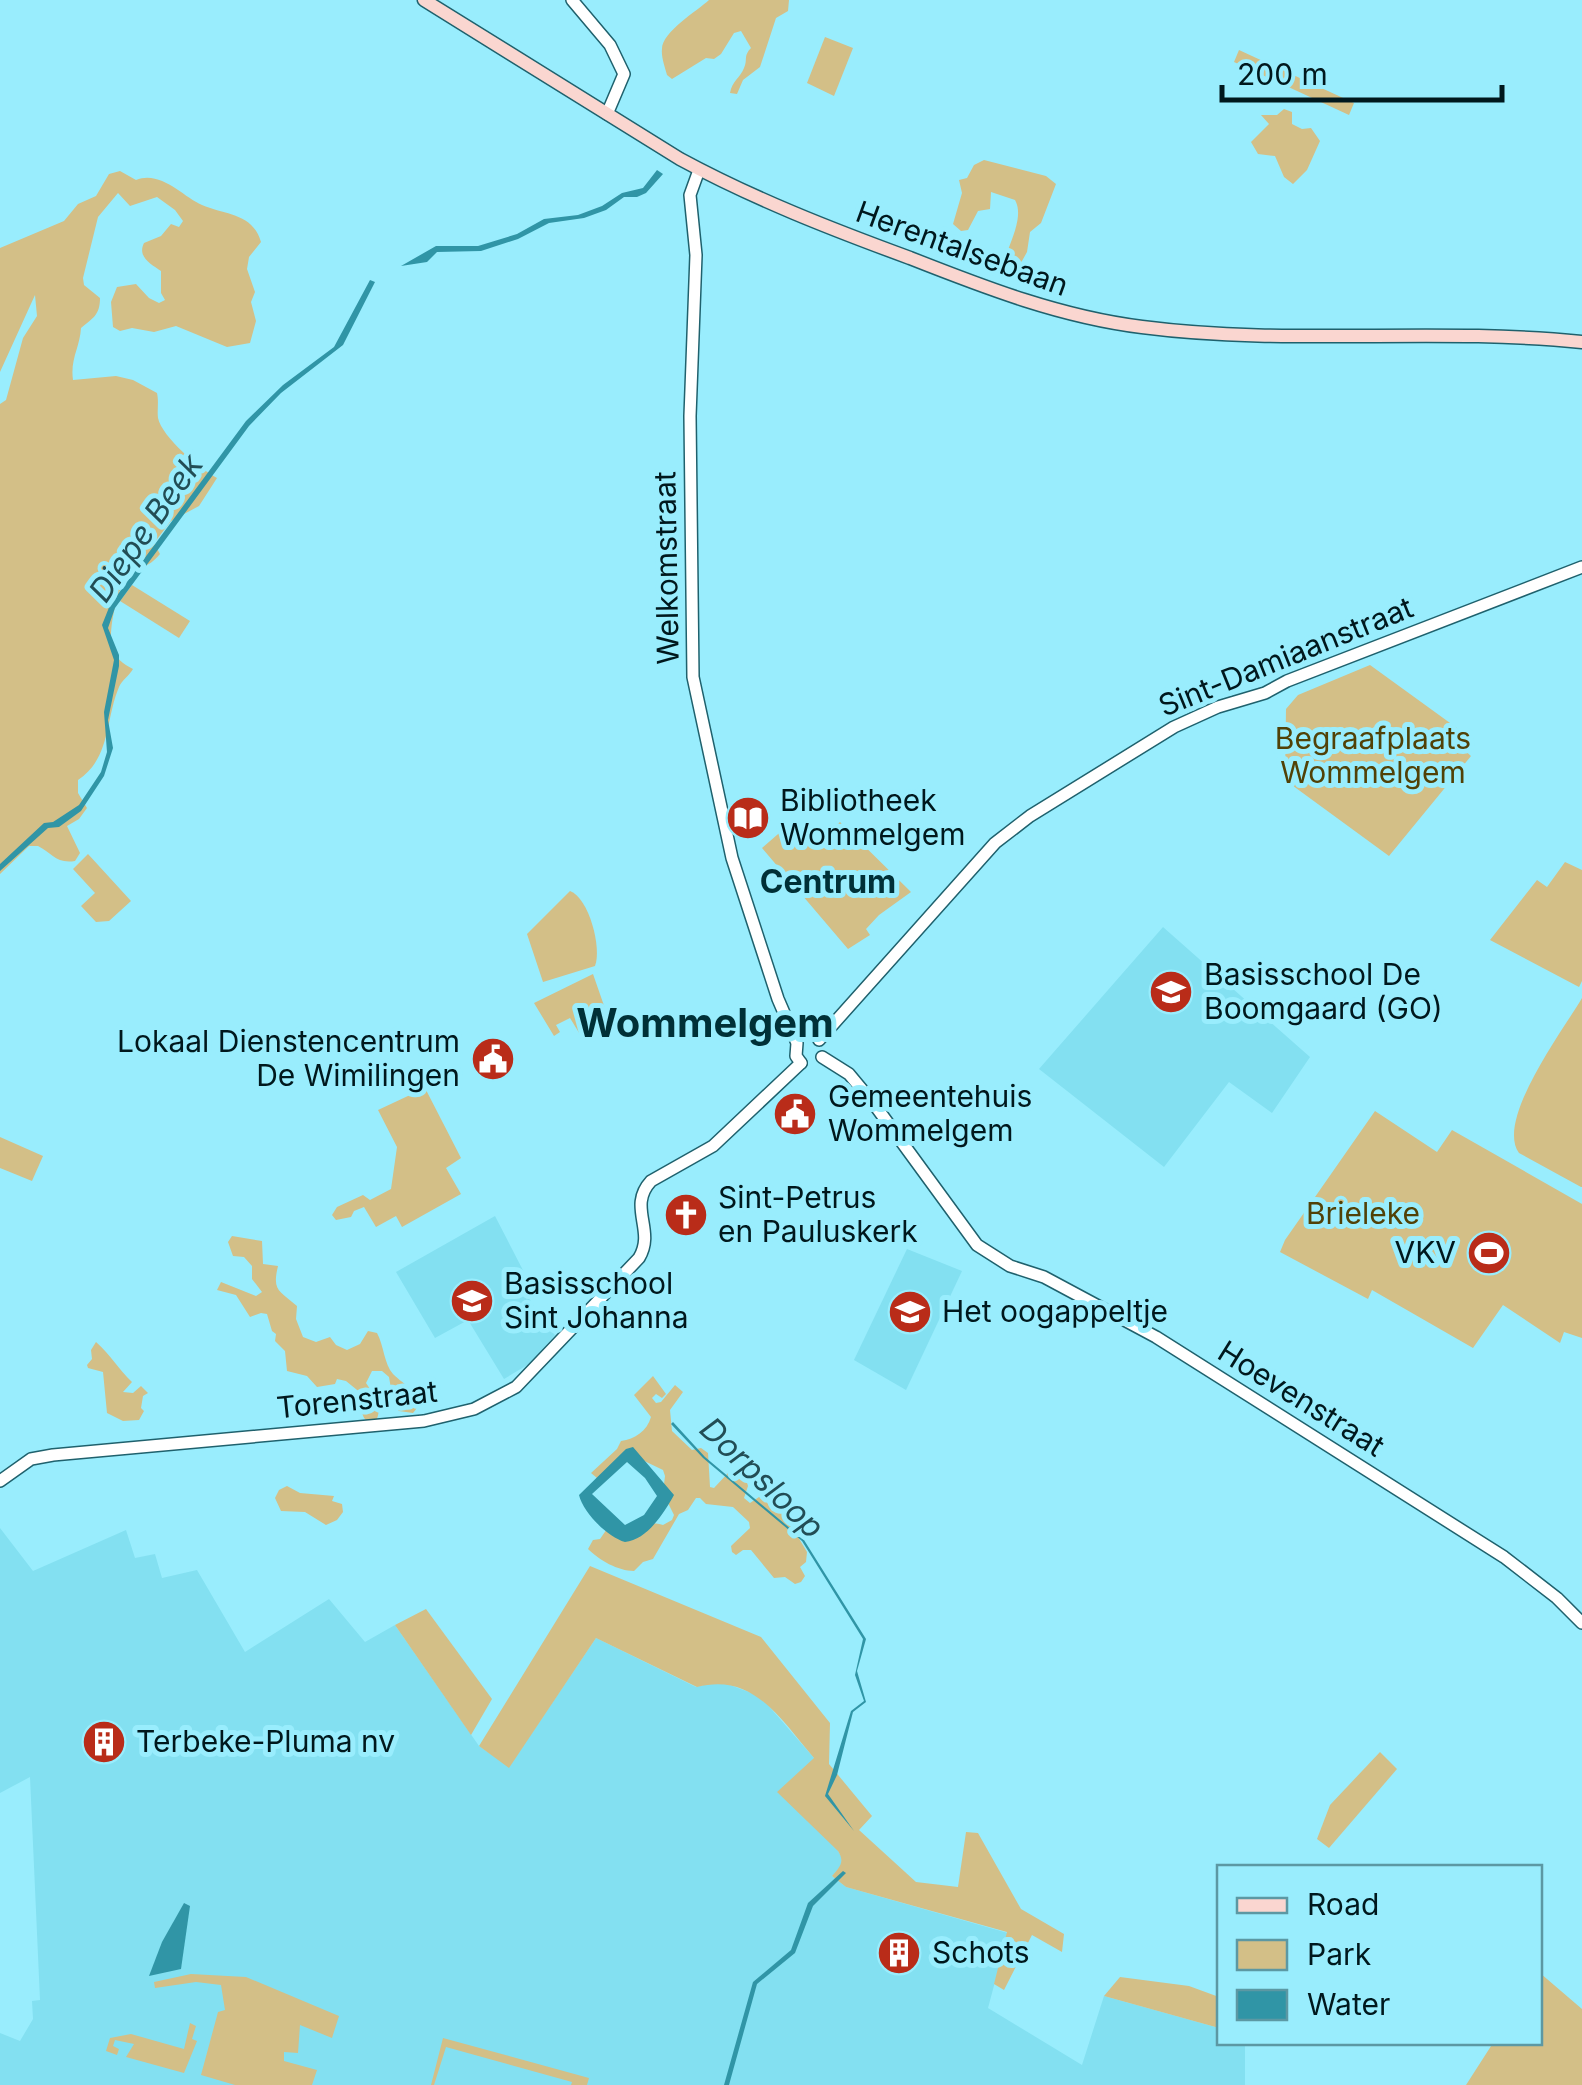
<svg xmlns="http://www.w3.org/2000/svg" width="1582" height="2085" viewBox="0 0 1582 2085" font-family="Inter,sans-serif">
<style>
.built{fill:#83e0f1}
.green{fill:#d3bf87}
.water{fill:#3095a6;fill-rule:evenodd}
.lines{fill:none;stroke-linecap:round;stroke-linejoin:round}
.tertiary-casing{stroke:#1f616d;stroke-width:14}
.secondary-casing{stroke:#1f616d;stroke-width:15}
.tertiary{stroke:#fff;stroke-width:11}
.secondary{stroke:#fad6d0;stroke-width:12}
.labels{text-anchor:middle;stroke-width:10;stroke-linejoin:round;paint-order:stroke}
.street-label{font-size:30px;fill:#00181d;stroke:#99edfd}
.park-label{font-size:30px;fill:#514107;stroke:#99edfd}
.poi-label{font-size:30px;fill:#00181d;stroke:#99edfd;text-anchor:start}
.water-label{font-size:32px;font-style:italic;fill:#224d55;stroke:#99edfd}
.neighbourhood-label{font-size:32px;font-weight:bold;fill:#003037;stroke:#99edfd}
.district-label{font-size:40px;font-weight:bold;fill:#003037;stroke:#99edfd}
</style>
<rect width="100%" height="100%" fill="#99edfd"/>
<!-- built -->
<g class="built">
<path d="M 1163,927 L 1310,1057 L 1272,1113 L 1229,1082 L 1164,1167 L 1039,1069 Z"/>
<path d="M 495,1216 L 528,1280 L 521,1284 L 543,1323 L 555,1335 L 529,1364 L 504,1379 L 468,1320 L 435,1338 L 396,1272 Z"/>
<path d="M 907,1249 L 962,1271 L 906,1390 L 854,1360 Z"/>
<path d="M 0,1528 L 33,1571 L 126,1530 L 135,1558 L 155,1554 L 162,1578 L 197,1570 L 245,1652 L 329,1599 L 365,1642 L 395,1625 L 479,1746 L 509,1767 L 596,1638 L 696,1687 L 719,1681 L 760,1696 L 814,1758 L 838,1851 L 842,1858 L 841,1866 L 832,1876 L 846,1887 L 1008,1933 L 988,2008 L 1082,2065 L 1104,1996 L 1219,2028 L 1220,2042 L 1245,2043 L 1245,2085 L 0,2085 L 0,2033 L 20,2041 L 33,2019 L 32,2001 L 40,2000 L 30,1777 L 0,1793 Z"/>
</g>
<!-- green -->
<g class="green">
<path d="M 709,0 L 789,0 L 788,11 L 776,18 L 760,67 L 743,80 L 737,94 L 730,93 C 732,81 740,78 744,68 C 748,60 743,56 751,48 L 741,31 L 734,33 L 721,54 L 714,59 L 706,58 L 672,79 L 667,75 C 665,67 661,57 662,49 C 662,32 697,11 709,0 Z"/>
<path d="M 825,37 L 853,48 L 834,96 L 807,83 Z"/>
<path d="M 1239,50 L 1354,103 L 1349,115 L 1234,62 Z"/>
<path d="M 1284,109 L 1292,112 L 1292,124 L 1302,129 L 1311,128 L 1320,141 L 1307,170 L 1293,184 L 1284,177 L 1275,156 L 1258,154 L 1251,142 L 1269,124 L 1261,115 L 1277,115 Z"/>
<path d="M 984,160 L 1046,176 L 1056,184 L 1041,223 L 1030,232 L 1027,252 L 1017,270 L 1011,272 L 1002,266 C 1008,247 1025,217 1015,200 L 991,192 L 990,209 L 978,211 L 968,230 L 961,231 L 953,224 L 962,193 L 959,180 L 967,178 L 974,165 Z"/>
<path d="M 120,171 L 136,180 C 161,170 183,197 202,205 C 225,215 253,213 261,242 L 249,257 L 247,269 L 255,292 L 251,302 L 256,321 L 250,343 L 227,347 L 176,326 L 154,332 L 132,328 L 120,331 L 113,327 L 111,302 L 117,287 L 136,284 L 149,298 L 159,303 L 165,300 L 161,293 L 161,271 C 151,264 137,257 144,243 L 161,236 L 171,224 L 179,227 L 183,221 L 175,210 L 157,197 L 130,206 L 118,193 L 98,217 L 83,278 L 84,285 L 100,298 C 100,315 93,318 81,328 C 80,347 70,359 73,380 L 116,376 L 133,380 L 157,393 C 159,402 157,410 158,418 C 162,437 200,469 217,478 L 199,506 L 171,521 L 154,543 L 160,554 C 147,570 138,565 128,576 C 117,587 108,632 112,646 C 115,658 123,664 133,669 C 129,676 122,680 119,687 C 105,720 111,758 78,780 L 78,793 L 87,808 L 79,819 L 67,826 L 80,853 L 75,861 C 56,864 52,853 38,846 L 29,846 L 0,874 L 0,404 L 6,400 L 23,338 L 37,316 L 35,295 L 0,372 L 0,248 L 64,221 L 78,204 L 96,196 L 109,174 Z"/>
<path d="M 132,585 L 190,621 L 179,638 L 120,601 Z"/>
<path d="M 1370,665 L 1468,736 L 1461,747 L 1471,756 L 1389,856 L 1285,780 L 1286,709 L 1298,695 Z"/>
<path d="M 840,822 L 911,892 L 879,915 L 866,929 L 870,935 L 848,949 L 762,848 L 785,828 L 801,831 L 808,827 L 820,839 Z"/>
<path d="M 88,854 L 131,901 L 109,921 L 96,922 L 81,906 L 95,893 L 73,869 Z"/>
<path d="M 1565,862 L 1582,870 L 1582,981 L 1579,987 L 1490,940 L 1537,880 L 1547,887 Z"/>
<path d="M 570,891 C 589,898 602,948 595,966 L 543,982 L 527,934 Z"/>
<path d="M 593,974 L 609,1020 L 581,1036 L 570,1018 L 556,1025 L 560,1032 L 554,1036 L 534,1003 Z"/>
<path d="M 1582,998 L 1582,1187 L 1581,1187 L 1519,1153 C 1495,1120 1564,1029 1582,998 Z"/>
<path d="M 425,1088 L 461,1158 L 446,1168 L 461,1194 L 402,1227 L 396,1216 L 376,1227 L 364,1207 L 354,1211 L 351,1217 L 336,1220 L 332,1215 L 337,1207 L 363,1195 L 370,1200 L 391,1189 L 397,1147 L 378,1110 Z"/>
<path d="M 1375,1111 L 1437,1152 L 1452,1130 L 1582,1204 L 1582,1338 L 1564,1332 L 1560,1343 L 1503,1305 L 1473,1348 L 1372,1290 L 1368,1299 L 1280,1252 L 1285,1240 Z"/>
<path d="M 0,1137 L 43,1156 L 32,1181 L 0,1168 Z"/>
<path d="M 232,1236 L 262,1241 L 263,1264 L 278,1266 C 272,1291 279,1290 297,1306 L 296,1319 L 303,1337 L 316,1342 L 330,1337 L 336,1345 L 347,1350 L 360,1344 L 368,1331 L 377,1333 C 384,1346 384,1364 393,1374 C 406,1387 416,1387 417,1408 L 413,1413 L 399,1411 L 394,1406 L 389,1377 L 382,1371 L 372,1371 L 366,1383 C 374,1395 384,1409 375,1422 L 369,1422 C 360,1418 360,1403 362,1394 L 346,1381 L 337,1379 L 335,1384 L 317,1387 L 307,1376 L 287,1371 L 285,1351 L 275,1341 L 276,1334 L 272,1331 L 267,1314 L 261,1313 L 250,1317 L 236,1295 L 217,1290 L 221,1282 L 256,1296 L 262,1292 L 252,1279 L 252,1266 L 244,1257 L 233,1256 L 228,1242 Z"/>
<path d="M 96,1342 C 111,1355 118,1369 132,1382 L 123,1392 L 133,1393 L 141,1386 L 148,1393 L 143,1396 L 141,1408 L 144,1411 L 139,1420 L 123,1421 L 107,1413 L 103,1372 L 88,1368 L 87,1365 L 92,1359 L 91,1350 Z"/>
<path d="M 653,1376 L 666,1394 L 662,1398 L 656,1394 L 652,1398 L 656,1403 L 661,1402 L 675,1385 L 683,1392 L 670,1410 L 672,1431 L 692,1450 L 701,1448 L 708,1453 L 710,1487 L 714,1488 L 728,1473 L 745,1475 L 748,1486 L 744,1498 L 750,1503 L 759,1497 L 765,1499 L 772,1511 L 788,1509 L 788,1520 L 807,1552 L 806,1562 L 800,1567 L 805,1576 L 801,1582 L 795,1584 L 785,1577 L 774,1578 L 751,1550 L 743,1550 L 736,1555 L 732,1552 L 731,1546 L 750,1528 L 749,1522 L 733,1507 L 706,1504 L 700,1498 L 696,1498 L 688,1510 L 679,1514 L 653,1559 L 643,1562 L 634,1571 C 618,1571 599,1560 588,1549 L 593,1540 L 600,1539 L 609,1526 C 628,1533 644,1519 663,1525 L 672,1520 L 674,1515 L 663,1493 L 665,1476 L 663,1470 L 636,1457 L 597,1478 L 591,1473 L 617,1449 L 621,1441 C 635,1439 647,1431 651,1417 L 634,1395 Z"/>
<path d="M 287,1486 L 300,1493 L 334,1496 L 332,1501 L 342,1504 L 343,1512 L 337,1520 L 326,1525 L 305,1512 L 281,1511 L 275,1498 L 279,1490 Z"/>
<path d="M 590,1566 L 761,1637 L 830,1723 L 829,1764 L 872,1816 L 859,1830 L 916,1882 L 958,1887 L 966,1832 L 978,1833 L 1021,1909 L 1064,1934 L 1062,1952 L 1032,1935 L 1004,1990 L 994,1984 L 1007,1932 L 846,1887 L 832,1876 C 840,1867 845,1862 838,1851 L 777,1792 L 814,1758 C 781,1720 754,1672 697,1687 L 596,1638 L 509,1768 L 479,1746 Z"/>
<path d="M 426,1609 L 492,1699 L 471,1735 L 395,1625 Z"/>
<path d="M 1380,1752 L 1397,1769 L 1329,1848 L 1317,1839 L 1330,1805 Z"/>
<path d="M 1540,1973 L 1582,2009 L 1582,2085 L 1466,2085 L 1493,2043 L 1540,2042 Z"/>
<path d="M 191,1974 L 246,1977 L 339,2016 L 332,2038 L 300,2025 L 298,2053 L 284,2052 L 284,2061 L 317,2070 L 312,2085 L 235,2085 L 201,2075 L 218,2012 L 225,2010 L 221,1985 L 196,1982 L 155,1988 L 154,1982 Z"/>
<path d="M 1120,1977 L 1189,1986 L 1219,1997 L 1219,2028 L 1104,1996 Z"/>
<path d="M 190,2023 L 196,2026 L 192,2039 L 197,2041 L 184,2073 L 126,2057 L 134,2044 L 115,2040 L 113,2046 L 119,2049 L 117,2055 L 106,2051 L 110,2038 L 131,2034 L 184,2049 Z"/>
<path d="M 443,2038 L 589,2078 L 587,2085 L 571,2085 L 572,2082 L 446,2047 L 434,2085 L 431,2085 Z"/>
</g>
<!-- water -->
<g class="water">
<path d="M 657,170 L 663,174 L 646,193 L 637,197 L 624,197 L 606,210 L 584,218 L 549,223 L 518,239 L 481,251 L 437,252 L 427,262 L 401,266 L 436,246 L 478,246 L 517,234 L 544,219 L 578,215 L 602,206 L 622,193 L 643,188 Z"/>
<path d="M 370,280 L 375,282 L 343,345 L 281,393 L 249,426 L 115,608 L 108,628 L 119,655 L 119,666 L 108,720 L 113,748 L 104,776 L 81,811 L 59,827 L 48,828 L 0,871 L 0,864 L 44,823 L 53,822 L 79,805 L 101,772 L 107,752 L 104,712 L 114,660 L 102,625 L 110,605 L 246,421 L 283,385 L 334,347 Z"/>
<path d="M 673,1422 L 705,1457 L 804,1540 L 866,1639 L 857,1671 L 866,1702 L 853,1712 L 837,1775 L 828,1794 L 854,1831 L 825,1796 L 851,1711 L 864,1701 L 855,1675 L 863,1639 L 802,1541 L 703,1458 L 671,1424 Z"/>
<path d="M 633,1447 L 674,1495 C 664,1513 647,1540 625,1542 C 607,1537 583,1512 579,1495 L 626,1449 ZM 627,1462 L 645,1478 L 657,1496 L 644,1515 L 625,1525 L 592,1494 Z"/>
<path d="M 843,1871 L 846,1873 L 813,1906 L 795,1953 L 757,1984 L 729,2085 L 724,2085 L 753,1982 L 791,1950 L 808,1903 Z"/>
<path d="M 184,1903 L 190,1906 L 181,1969 L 149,1976 L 162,1942 Z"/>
</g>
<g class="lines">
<!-- tertiary casing -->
<g class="tertiary-casing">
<g id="tertiary">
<path d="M 572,0 L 610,45 L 624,74 L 607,114"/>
<path d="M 699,170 L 690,195 L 696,255 L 690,416 L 693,677 L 732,858 L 778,999 L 797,1043 L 796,1056 L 801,1063"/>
<path d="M 819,1040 L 995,843 L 1030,816 L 1174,727 L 1218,707 L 1265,693 L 1287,681 L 1582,567"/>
<path d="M 822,1057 L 849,1074 L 874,1104 L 977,1245 L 1010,1266 L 1044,1277 L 1156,1337 L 1504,1557 L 1557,1598 L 1582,1623"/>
<path d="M 0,1481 L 31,1459 L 53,1455 L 424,1421 L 474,1409 L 516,1387 L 639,1258 C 656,1230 627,1207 651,1181 L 713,1146 L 801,1063"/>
</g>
</g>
<!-- secondary casing -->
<g class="secondary-casing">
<path id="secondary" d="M 424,0 L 680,159 C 754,199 831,229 910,258 C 986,288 1061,317 1142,327 C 1288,346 1436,327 1582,342"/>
</g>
<!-- tertiary -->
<use href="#tertiary" class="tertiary"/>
<!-- secondary -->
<use href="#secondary" class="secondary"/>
</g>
<!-- icons -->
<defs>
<g id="library-disc" transform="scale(2.25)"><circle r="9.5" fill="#b92c19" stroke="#99edfd"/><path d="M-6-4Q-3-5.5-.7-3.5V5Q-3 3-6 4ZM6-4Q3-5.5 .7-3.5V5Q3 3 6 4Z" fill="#fff"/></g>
<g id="school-disc" transform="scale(2.25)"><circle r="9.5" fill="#b92c19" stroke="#99edfd"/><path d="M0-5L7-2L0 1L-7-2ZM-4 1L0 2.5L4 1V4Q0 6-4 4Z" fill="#fff"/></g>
<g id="civic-disc" transform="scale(2.25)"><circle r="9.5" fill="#b92c19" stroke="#99edfd"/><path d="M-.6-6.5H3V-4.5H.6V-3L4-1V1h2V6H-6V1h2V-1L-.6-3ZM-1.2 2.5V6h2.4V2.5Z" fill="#fff"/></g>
<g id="church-disc" transform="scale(2.25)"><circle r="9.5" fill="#b92c19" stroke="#99edfd"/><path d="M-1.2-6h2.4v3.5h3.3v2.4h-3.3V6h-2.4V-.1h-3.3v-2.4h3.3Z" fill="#fff"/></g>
<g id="stadium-disc" transform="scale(2.25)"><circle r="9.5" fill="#b92c19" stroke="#99edfd"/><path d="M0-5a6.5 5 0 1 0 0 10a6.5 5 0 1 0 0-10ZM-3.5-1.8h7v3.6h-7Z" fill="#fff"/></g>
<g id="building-disc" transform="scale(2.25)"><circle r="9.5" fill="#b92c19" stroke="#99edfd"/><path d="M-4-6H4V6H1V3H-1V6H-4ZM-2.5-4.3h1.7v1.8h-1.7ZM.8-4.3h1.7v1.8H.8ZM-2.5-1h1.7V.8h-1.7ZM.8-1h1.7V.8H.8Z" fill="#fff"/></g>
</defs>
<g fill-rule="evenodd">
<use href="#library-disc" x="748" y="818"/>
<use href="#school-disc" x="1171" y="992"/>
<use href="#civic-disc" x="493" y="1059"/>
<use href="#civic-disc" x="795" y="1114"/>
<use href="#church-disc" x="686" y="1215"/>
<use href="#stadium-disc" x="1489" y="1253"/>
<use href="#school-disc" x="472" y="1301"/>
<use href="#school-disc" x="910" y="1312"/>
<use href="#building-disc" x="104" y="1742"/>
<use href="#building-disc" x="899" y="1953"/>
</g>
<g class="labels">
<!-- street labels -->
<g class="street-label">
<text transform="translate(962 249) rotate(20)" y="10">Herentalsebaan</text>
<text transform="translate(667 568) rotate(-91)" y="10">Welkomstraat</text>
<text transform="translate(1286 657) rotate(-22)" y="10">Sint-Damiaanstraat</text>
<text transform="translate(1301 1399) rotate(32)" y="10">Hoevenstraat</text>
<text transform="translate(357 1400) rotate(-6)" y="10">Torenstraat</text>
</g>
<!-- park labels -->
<g class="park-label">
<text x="1373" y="749">Begraafplaats<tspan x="1373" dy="34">Wommelgem</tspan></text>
<text x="1363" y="1224">Brieleke</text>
</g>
<!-- poi labels -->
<g class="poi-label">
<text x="780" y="811">Bibliotheek<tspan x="780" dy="34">Wommelgem</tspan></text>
<text x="1204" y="985">Basisschool De<tspan x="1204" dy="34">Boomgaard (GO)</tspan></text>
<text x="460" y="1052" text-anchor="end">Lokaal Dienstencentrum<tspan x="460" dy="34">De Wimilingen</tspan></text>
<text x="828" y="1107">Gemeentehuis<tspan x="828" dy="34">Wommelgem</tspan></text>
<text x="718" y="1208">Sint-Petrus<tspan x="718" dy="34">en Pauluskerk</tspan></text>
<text x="1456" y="1263" text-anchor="end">VKV</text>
<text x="504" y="1294">Basisschool<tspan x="504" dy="34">Sint Johanna</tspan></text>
<text x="942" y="1322">Het oogappeltje</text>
<text x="136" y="1752">Terbeke-Pluma nv</text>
<text x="932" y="1963">Schots</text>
</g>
<!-- water labels -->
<g class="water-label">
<text transform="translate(146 528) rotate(-55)" y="11">Diepe Beek</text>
<text transform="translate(762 1478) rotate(44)" y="11">Dorpsloop</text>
</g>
<!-- neighbourhood labels -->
<g class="neighbourhood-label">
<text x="828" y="893">Centrum</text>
</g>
<!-- district labels -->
<g class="district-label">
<text x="705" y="1037">Wommelgem</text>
</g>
</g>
<!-- legend -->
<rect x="1217" y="1865" width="325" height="180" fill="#99edfd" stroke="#5c98a3" stroke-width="2.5"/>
<rect x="1237" y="1898" width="50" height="15" fill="#fad6d0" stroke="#5c98a3" stroke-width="2.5"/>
<text x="1307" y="1915" font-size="30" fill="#00181d">Road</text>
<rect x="1237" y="1940" width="50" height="30" fill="#d3bf87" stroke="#5c98a3" stroke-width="2.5"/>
<text x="1307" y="1965" font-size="30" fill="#00181d">Park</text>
<rect x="1237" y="1990" width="50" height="30" fill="#3095a6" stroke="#5c98a3" stroke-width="2.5"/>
<text x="1307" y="2015" font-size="30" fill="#00181d">Water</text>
<!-- scale -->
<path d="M1222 85v15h280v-15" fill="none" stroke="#00181d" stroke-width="5"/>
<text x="1237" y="85" font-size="30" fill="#00181d" stroke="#99edfd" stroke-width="8" paint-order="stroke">200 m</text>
</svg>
